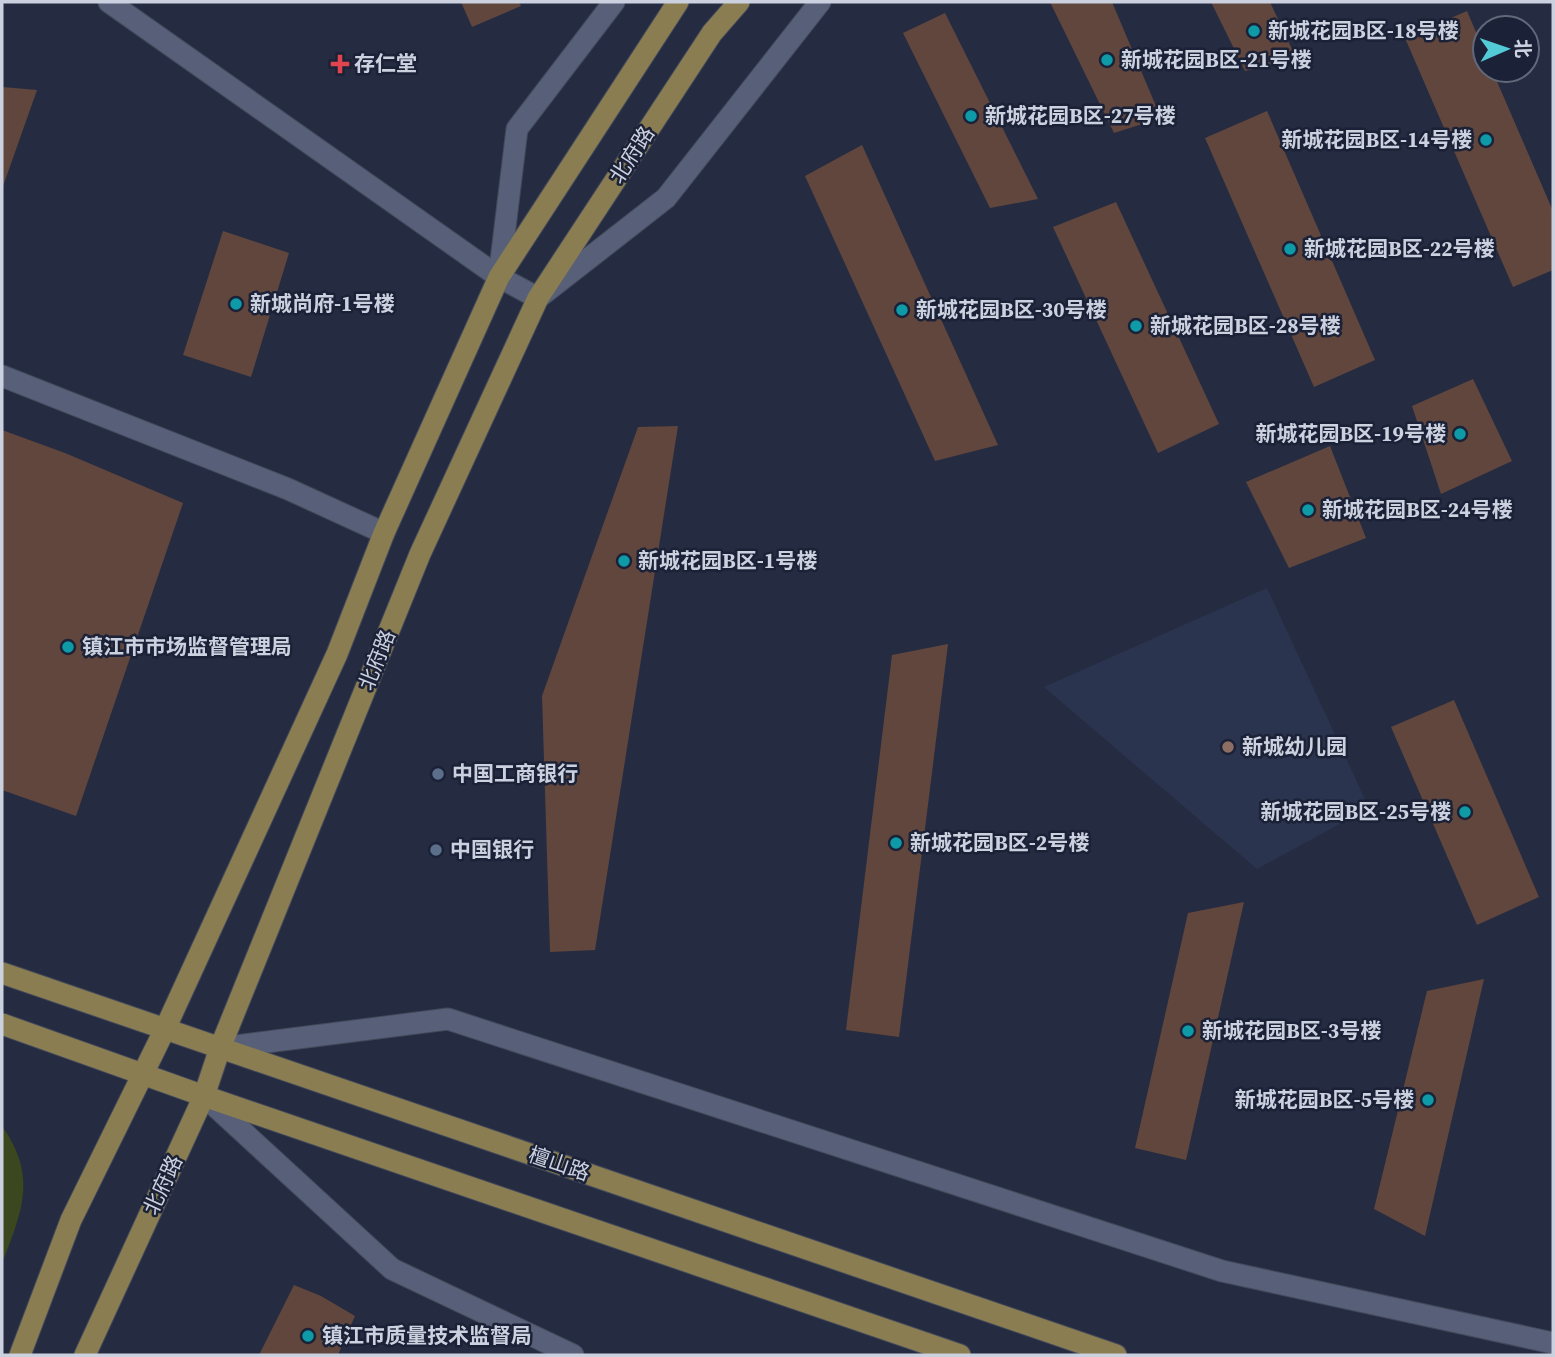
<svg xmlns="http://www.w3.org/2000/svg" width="1555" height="1357" viewBox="0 0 1555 1357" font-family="'Source Serif 4','Noto Sans SC',serif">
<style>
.built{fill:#2b344f}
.green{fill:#3b471e}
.building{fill:#61463d}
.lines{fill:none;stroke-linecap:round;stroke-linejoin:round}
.minor-casing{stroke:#43495b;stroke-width:23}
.major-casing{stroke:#43495b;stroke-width:23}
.minor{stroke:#576078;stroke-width:21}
.major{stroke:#8a7d51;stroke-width:21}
.culture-dot{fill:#0f9aa8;stroke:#1b2237;stroke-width:2.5}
.health-dot{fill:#e0444e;stroke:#1b2237;stroke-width:2.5}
.education-dot{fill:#8d6e63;stroke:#1b2237;stroke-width:2.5}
.service-dot{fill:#5c6f8a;stroke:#1b2237;stroke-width:2.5}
.labels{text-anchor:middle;stroke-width:5;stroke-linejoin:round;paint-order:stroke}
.poi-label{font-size:21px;font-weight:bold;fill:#ccd1df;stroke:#1b2237;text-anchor:start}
.street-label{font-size:21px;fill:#ccd1df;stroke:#1b2237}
</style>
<rect width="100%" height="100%" fill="#252c41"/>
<!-- built -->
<path class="built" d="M 1267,588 L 1369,808 L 1257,869 L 1044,687 Z"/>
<!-- green -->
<path class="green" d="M 2,1126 C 38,1177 22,1211 2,1264 Z"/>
<!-- building -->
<g class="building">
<path d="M 461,2 L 519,2 L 521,6 L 472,27 Z"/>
<path d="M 1050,2 L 1112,2 L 1161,118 L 1114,133 Z"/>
<path d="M 1211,2 L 1270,2 L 1297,60 L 1245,71 Z"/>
<path d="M 1467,11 L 1485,53 L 1485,70 L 1492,70 L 1553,211 L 1553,270 L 1513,287 L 1405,38 Z"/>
<path d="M 945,13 L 1038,199 L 990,208 L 903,33 Z"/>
<path d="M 2,87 L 37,90 L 2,189 Z"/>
<path d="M 1267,111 L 1375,360 L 1314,387 L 1205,138 Z"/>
<path d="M 862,145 L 998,445 L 935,461 L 805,176 Z"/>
<path d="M 1116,202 L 1219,424 L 1158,453 L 1053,227 Z"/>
<path d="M 223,231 L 289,253 L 251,377 L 183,355 Z"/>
<path d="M 1473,379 L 1512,461 L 1441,494 L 1412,406 Z"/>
<path d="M 678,426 L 595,950 L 550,952 L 542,696 L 638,427 Z"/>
<path d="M 2,430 L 65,453 L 183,503 L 76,816 L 2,790 Z"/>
<path d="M 1330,446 L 1366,538 L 1289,568 L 1246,482 Z"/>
<path d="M 948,644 L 899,1037 L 846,1030 L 892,655 Z"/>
<path d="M 1454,700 L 1539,897 L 1477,925 L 1391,727 Z"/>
<path d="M 1244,902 L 1186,1160 L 1135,1148 L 1188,913 Z"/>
<path d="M 1484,979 L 1425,1236 L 1374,1209 L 1427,991 Z"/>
<path d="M 294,1285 L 321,1296 L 355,1316 L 338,1355 L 259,1355 Z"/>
</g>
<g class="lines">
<!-- minor casing -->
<g class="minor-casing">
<g id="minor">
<path d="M 109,2 L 499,277 L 538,298 L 666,198 L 820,2"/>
<path d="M 499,277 L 517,129 L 614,2"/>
<path d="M 2,376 L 288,489 L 384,533"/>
<path d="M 220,1048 L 448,1019 L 1222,1271 L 1553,1343"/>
<path d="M 204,1096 L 392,1269 L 573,1355"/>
</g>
</g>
<!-- major casing -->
<g class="major-casing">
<g id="major">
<path d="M 2,973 L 1116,1355"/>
<path d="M 2,1024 L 204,1096 L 960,1355"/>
<path d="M 20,1355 L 71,1220 L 165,1029 L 337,654 L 384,533 L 499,277 L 678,2"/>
<path d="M 85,1355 L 204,1096 L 220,1048 L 420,554 L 538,298 L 712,33 L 739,2"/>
</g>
</g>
<!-- minor -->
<use href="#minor" class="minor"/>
<!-- major -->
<use href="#major" class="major"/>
</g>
<!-- markers -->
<g class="culture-dot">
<circle cx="1254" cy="31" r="7"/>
<circle cx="1107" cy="60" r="7"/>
<circle cx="971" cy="116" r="7"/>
<circle cx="1486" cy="140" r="7"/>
<circle cx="1290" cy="249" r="7"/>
<circle cx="236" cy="304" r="7"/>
<circle cx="902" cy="310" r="7"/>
<circle cx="1136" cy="326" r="7"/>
<circle cx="1460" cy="434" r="7"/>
<circle cx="1308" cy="510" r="7"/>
<circle cx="624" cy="561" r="7"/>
<circle cx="68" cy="647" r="7"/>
<circle cx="1465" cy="812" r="7"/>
<circle cx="896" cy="843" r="7"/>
<circle cx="1188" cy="1031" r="7"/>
<circle cx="1428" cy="1100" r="7"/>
<circle cx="308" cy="1336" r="7"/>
</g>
<path class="health-dot" d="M336.5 53.5h7v7h7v7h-7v7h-7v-7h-7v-7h7z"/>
<circle class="education-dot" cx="1228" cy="747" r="7"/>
<g class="service-dot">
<circle cx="438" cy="774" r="7"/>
<circle cx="436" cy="850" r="7"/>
</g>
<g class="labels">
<!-- poi labels -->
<g class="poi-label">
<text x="1268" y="38">新城花园B区-18号楼</text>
<text x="1121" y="67">新城花园B区-21号楼</text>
<text x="354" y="71">存仁堂</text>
<text x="985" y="123">新城花园B区-27号楼</text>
<text x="1472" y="147" text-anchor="end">新城花园B区-14号楼</text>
<text x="1304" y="256">新城花园B区-22号楼</text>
<text x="250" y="311">新城尚府-1号楼</text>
<text x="916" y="317">新城花园B区-30号楼</text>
<text x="1150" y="333">新城花园B区-28号楼</text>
<text x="1446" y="441" text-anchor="end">新城花园B区-19号楼</text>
<text x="1322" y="517">新城花园B区-24号楼</text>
<text x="638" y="568">新城花园B区-1号楼</text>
<text x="82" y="654">镇江市市场监督管理局</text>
<text x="1242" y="754">新城幼儿园</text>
<text x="452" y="781">中国工商银行</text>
<text x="1451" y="819" text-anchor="end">新城花园B区-25号楼</text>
<text x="910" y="850">新城花园B区-2号楼</text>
<text x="450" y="857">中国银行</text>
<text x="1202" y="1038">新城花园B区-3号楼</text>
<text x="1414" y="1107" text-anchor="end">新城花园B区-5号楼</text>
<text x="322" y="1343">镇江市质量技术监督局</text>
</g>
<!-- street labels -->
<g class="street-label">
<text transform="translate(632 155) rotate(-57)" y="7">北府路</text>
<text transform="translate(377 660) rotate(-68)" y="7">北府路</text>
<text transform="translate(559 1164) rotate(19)" y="7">檀山路</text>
<text transform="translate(163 1185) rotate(-65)" y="7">北府路</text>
</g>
</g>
<!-- border -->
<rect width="1555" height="1357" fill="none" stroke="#ccd1df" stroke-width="7"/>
<!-- north arrow -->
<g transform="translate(1506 49) rotate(88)"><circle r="33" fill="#1b2237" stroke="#62687a" stroke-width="2"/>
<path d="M0-5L12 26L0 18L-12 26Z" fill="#52cbd7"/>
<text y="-10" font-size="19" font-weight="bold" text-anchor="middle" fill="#ccd1df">北</text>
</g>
</svg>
